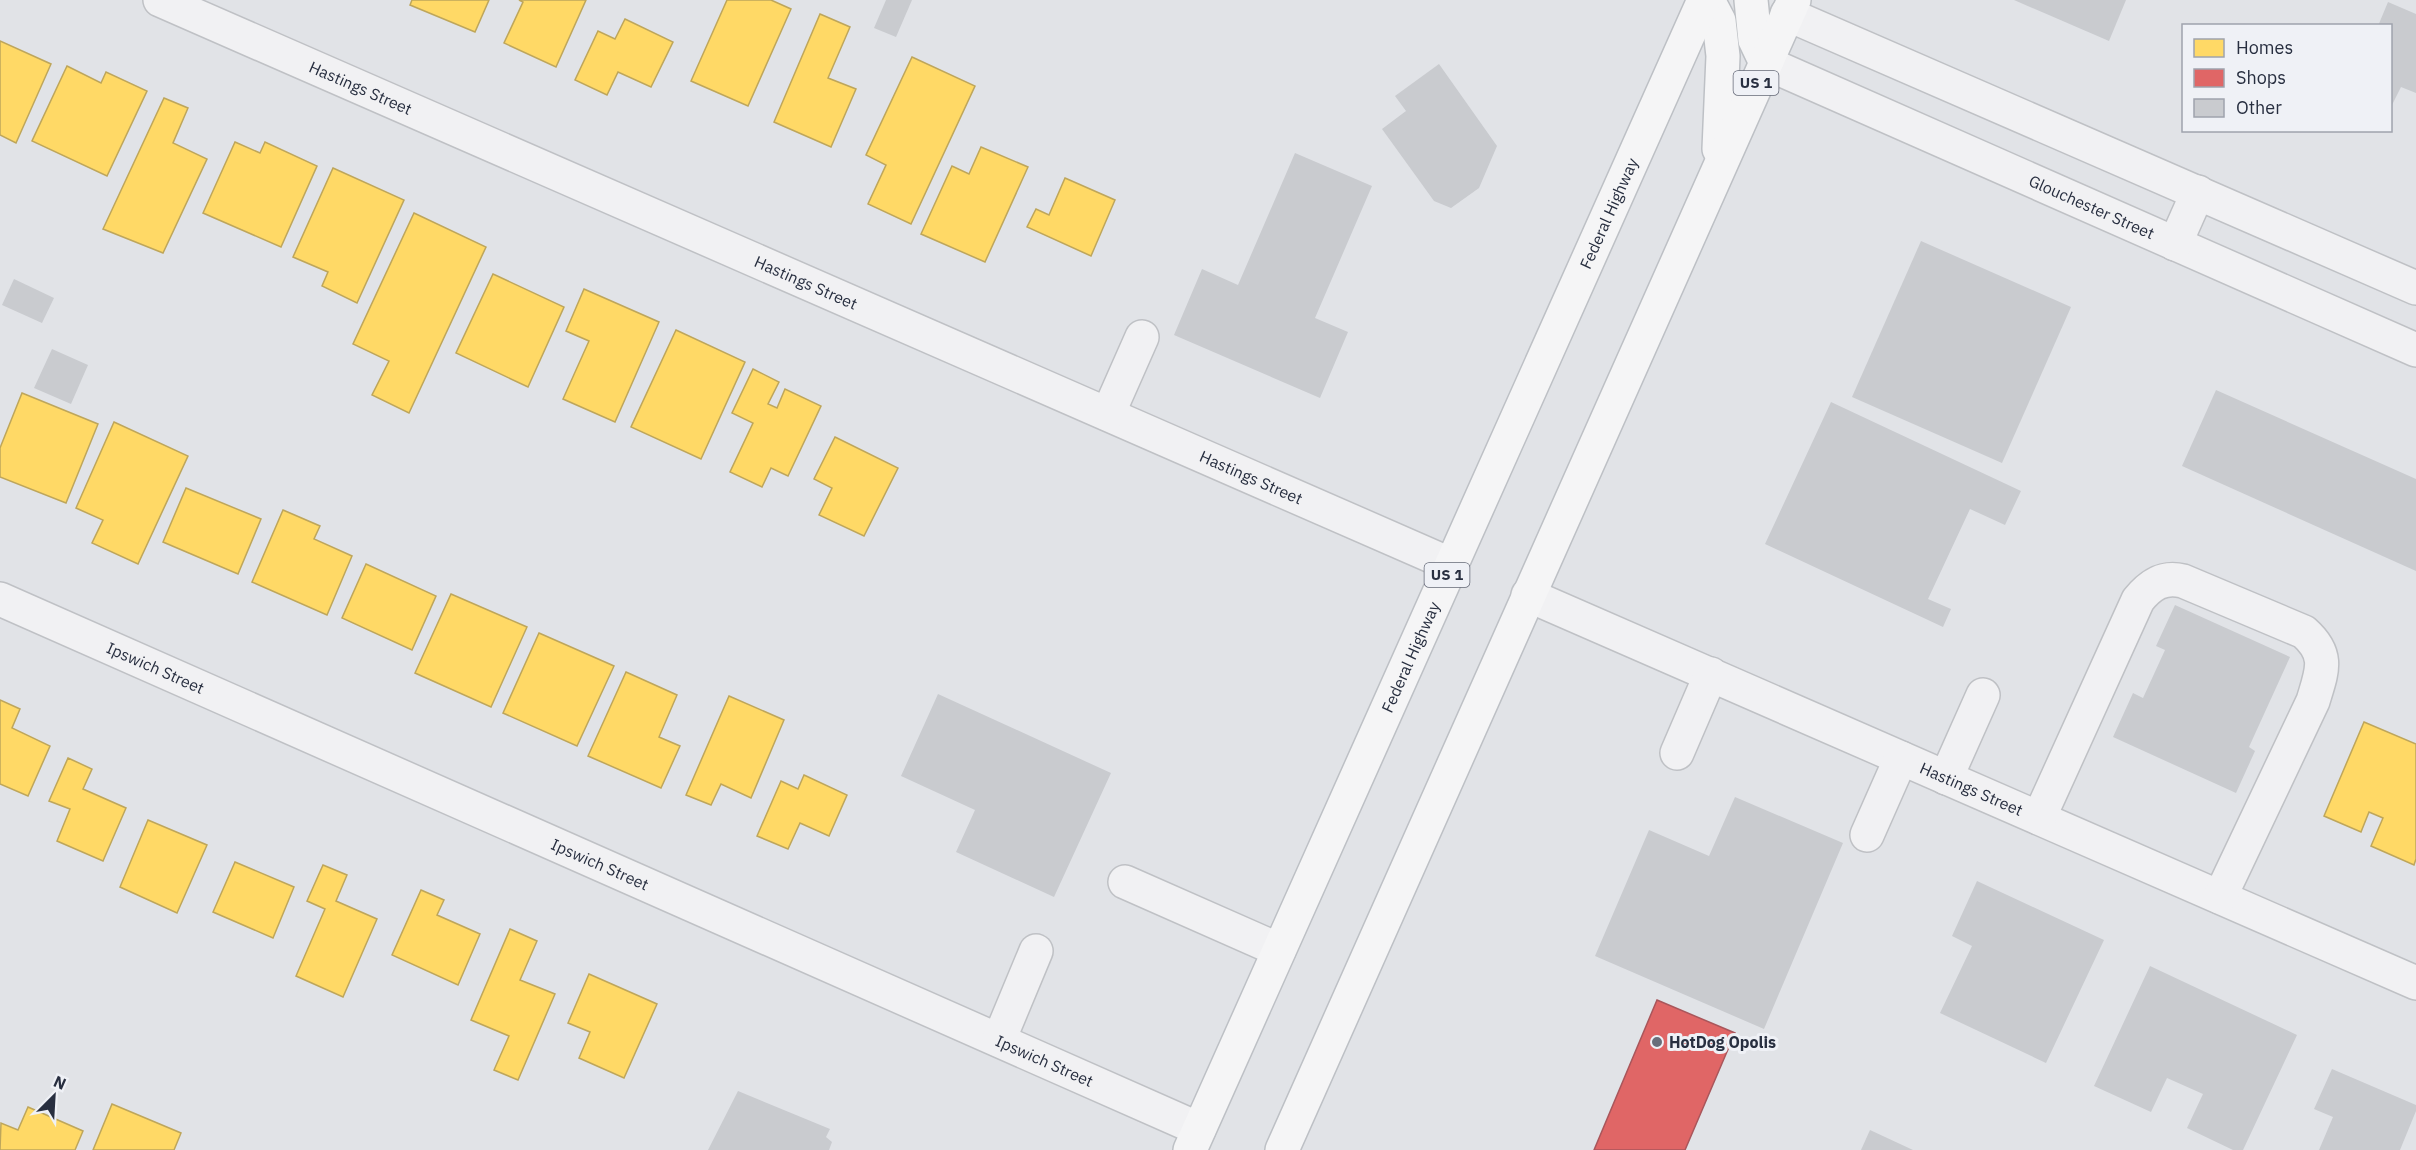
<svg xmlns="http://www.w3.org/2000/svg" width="2416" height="1150" viewBox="0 0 2416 1150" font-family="'IBM Plex Sans',sans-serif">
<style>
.homes{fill:#ffd966;stroke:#bea65b;stroke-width:1.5}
.shops{fill:#e06666;stroke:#a9565b;stroke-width:1.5}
.building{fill:#c9cbcf}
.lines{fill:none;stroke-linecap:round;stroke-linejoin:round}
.minor-casing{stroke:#bfc1c5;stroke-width:36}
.major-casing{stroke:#bdc0c5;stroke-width:36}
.minor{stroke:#f1f1f3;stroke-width:33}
.major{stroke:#f5f5f6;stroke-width:33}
.poi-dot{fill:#696e7a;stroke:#eff1f6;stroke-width:2}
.labels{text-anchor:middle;stroke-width:6;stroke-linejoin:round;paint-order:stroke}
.shield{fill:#eff1f6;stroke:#646977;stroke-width:1.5}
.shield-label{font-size:15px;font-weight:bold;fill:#282f40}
.street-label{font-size:16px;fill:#282f40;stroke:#eff1f6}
.poi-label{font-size:16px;font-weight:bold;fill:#282f40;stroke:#eff1f6;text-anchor:start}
</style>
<rect width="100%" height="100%" fill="#e1e3e7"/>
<!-- homes -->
<g class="homes">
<path d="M 412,0 L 489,0 L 475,32 L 410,5 Z"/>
<path d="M 519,0 L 586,0 L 556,67 L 504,43 L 523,2 Z"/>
<path d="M 727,0 L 771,0 L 791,9 L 748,106 L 691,81 Z"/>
<path d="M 820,14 L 850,27 L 828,78 L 856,89 L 831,147 L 774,122 Z"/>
<path d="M 625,19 L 673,42 L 651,87 L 618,72 L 607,95 L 575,80 L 598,31 L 615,39 Z"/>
<path d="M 0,41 L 51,64 L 16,143 L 0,135 Z"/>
<path d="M 912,57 L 975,86 L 911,224 L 868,204 L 886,165 L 866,155 Z"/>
<path d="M 67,66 L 101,83 L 106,72 L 147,91 L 107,176 L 32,141 Z"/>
<path d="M 164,98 L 188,108 L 173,143 L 207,159 L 163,253 L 103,229 Z"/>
<path d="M 235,142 L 260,153 L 265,142 L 317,166 L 281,247 L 203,213 Z"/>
<path d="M 981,147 L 1028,167 L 985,262 L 921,234 L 952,166 L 969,174 Z"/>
<path d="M 333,168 L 404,200 L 357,303 L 322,286 L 328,272 L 293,257 Z"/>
<path d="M 1065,178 L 1115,200 L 1091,256 L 1027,227 L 1036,209 L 1049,215 Z"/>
<path d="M 414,213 L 486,247 L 409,413 L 372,395 L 389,361 L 353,344 Z"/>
<path d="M 493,274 L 564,307 L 528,387 L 456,353 Z"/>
<path d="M 584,289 L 659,322 L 615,422 L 563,399 L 589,341 L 566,331 Z"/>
<path d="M 676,330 L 745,362 L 701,459 L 631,427 Z"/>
<path d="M 753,369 L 779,382 L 768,404 L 777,408 L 785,389 L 821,406 L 788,476 L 771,468 L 762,487 L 730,472 L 753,423 L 732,413 Z"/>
<path d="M 22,393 L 98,424 L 66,503 L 0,477 L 0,448 Z"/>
<path d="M 114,422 L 188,456 L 138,564 L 92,543 L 103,520 L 76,508 Z"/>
<path d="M 835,437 L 898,468 L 864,536 L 819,515 L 832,488 L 814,479 Z"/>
<path d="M 186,488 L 261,519 L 238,574 L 163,542 Z"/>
<path d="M 283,510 L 320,526 L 314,539 L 352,556 L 327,615 L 252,582 Z"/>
<path d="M 366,564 L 436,596 L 412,650 L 342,618 Z"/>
<path d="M 451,594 L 527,627 L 491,707 L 415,673 Z"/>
<path d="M 539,633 L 614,666 L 577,746 L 503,713 Z"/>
<path d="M 626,672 L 677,695 L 659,737 L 680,746 L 661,788 L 588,756 Z"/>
<path d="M 729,696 L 784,720 L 751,798 L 721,784 L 711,805 L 686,795 Z"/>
<path d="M 0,700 L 20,709 L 12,728 L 50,746 L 28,796 L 0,784 Z"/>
<path d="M 2364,722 L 2416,744 L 2416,859 L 2414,865 L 2371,846 L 2383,818 L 2369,812 L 2361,832 L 2324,816 Z"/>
<path d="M 68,758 L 92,769 L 83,789 L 126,808 L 103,861 L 57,841 L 70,809 L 49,801 Z"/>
<path d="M 804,775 L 847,795 L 829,836 L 800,823 L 788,849 L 757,836 L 781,781 L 798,789 Z"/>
<path d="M 148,820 L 207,845 L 177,913 L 120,887 Z"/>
<path d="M 235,862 L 294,887 L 273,938 L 213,912 Z"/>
<path d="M 323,865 L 347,875 L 336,901 L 377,919 L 343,997 L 296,976 L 325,909 L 307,901 Z"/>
<path d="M 421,890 L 444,900 L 437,915 L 480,934 L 458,985 L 392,955 Z"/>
<path d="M 510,929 L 537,941 L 520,980 L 555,994 L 518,1080 L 494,1070 L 509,1036 L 471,1020 Z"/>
<path d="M 589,974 L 657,1004 L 624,1078 L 579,1058 L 590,1032 L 568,1023 Z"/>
<path d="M 112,1104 L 181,1133 L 174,1150 L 93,1150 Z"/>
<path d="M 28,1107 L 83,1131 L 75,1150 L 0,1150 L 1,1123 L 18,1130 Z"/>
</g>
<!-- shops -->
<path class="shops" d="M 1657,1000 L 1735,1033 L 1685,1150 L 1594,1150 Z"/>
<!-- building -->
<g class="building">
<path d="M 886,0 L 912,0 L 896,37 L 874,28 Z"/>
<path d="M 2014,0 L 2126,0 L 2109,41 Z"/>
<path d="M 2388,2 L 2416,14 L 2416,93 L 2401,87 L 2390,109 L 2390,26 L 2378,26 Z"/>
<path d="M 1439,64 L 1497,146 L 1479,188 L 1451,208 L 1434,201 L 1382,129 L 1406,111 L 1395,96 Z"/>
<path d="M 1295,153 L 1372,186 L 1315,318 L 1348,332 L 1320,398 L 1174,335 L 1202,269 L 1238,285 Z"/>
<path d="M 1921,241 L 2071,307 L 2002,463 L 1852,397 Z"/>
<path d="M 14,279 L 54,298 L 42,323 L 2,305 Z"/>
<path d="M 52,349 L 88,365 L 71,404 L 34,388 Z"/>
<path d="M 2216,390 L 2416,479 L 2416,571 L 2182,466 Z"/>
<path d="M 1831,402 L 2021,491 L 2005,525 L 1970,509 L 1928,599 L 1951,609 L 1943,627 L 1765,544 Z"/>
<path d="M 2175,605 L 2290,657 L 2249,747 L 2255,751 L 2236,793 L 2113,737 L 2133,693 L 2143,698 L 2165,650 L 2156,646 Z"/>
<path d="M 938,694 L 1111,773 L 1054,897 L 956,852 L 975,810 L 901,776 Z"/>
<path d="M 1735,797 L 1843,843 L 1764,1029 L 1595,956 L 1649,830 L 1709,856 Z"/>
<path d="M 1977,881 L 2104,940 L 2046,1063 L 1940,1013 L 1972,946 L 1952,936 Z"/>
<path d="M 2150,966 L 2297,1035 L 2243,1150 L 2233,1150 L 2187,1128 L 2203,1094 L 2167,1078 L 2151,1112 L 2094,1086 Z"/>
<path d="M 2332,1069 L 2416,1105 L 2416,1111 L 2400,1150 L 2319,1150 L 2333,1117 L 2314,1109 Z"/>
<path d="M 738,1091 L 830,1129 L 826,1137 L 832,1142 L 829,1150 L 708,1150 Z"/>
<path d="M 1870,1130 L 1913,1150 L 1861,1150 Z"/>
</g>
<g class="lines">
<!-- minor casing -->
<g class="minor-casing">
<g id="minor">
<path id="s1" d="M 160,0 L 1452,565"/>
<path d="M 1787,14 L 2416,288"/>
<path id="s2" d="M 1766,63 L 2416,350"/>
<path d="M 2175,244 L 2198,192"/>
<path d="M 1108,414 L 1142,337"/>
<path id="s3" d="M 1528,595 L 2416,983"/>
<path id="s4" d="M 0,599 L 1199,1129"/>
<path d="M 1677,753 L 1711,674"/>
<path d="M 1946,778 L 1983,695"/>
<path d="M 2039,818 L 2138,600 C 2150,585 2163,576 2183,581 L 2304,632 C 2330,655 2322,671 2313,701 L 2220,897"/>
<path d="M 1867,835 L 1901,758"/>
<path d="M 1125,882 L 1279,950"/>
<path d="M 999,1040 L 1036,951"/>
</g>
</g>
<!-- major casing -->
<g class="major-casing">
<g id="major">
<path d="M 1708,0 L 1719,21 L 1723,56 L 1719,149"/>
<path d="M 1751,0 L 1755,40 L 1766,63"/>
<path id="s5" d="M 1190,1150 L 1704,0"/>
<path d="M 1282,1150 L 1794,0"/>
</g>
</g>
<!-- minor -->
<use href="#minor" class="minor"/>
<!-- major -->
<use href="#major" class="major"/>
</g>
<!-- markers -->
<circle class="poi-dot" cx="1657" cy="1042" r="6"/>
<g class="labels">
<!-- shield labels -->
<g class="shield">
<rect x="1733.5" y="71" width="45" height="24" rx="4.5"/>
<rect x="1424.5" y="563" width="45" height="24" rx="4.5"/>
</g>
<g class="shield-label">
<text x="1756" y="88">US 1</text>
<text x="1447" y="580">US 1</text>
</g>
<!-- street labels -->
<g class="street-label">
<text dy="6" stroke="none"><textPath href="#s1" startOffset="219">Hastings Street</textPath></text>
<text dy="6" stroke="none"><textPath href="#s2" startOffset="356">Glouchester Street</textPath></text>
<text dy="6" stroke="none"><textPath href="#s5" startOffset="1026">Federal Highway</textPath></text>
<text dy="6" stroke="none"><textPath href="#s1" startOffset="705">Hastings Street</textPath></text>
<text dy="6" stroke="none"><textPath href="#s1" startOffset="1191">Hastings Street</textPath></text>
<text dy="6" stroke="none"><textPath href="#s5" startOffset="540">Federal Highway</textPath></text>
<text dy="6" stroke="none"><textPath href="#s4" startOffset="170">Ipswich Street</textPath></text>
<text dy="6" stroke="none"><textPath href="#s3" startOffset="484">Hastings Street</textPath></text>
<text dy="6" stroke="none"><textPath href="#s4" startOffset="656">Ipswich Street</textPath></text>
<text dy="6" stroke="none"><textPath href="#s4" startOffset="1142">Ipswich Street</textPath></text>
</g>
<!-- poi labels -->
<g class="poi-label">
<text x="1669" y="1048">HotDog Opolis</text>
</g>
</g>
<!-- legend -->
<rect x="2182" y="24" width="210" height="108" fill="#eff1f6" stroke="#9fa3ad" stroke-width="1.5"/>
<rect x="2194" y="39" width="30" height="18" fill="#ffd966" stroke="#9fa3ad" stroke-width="1.5"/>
<text x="2236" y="54" font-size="18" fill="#282f40">Homes</text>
<rect x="2194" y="69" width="30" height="18" fill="#e06666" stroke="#9fa3ad" stroke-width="1.5"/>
<text x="2236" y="84" font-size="18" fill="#282f40">Shops</text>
<rect x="2194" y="99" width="30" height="18" fill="#c9cbcf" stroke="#9fa3ad" stroke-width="1.5"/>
<text x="2236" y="114" font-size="18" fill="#282f40">Other</text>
<!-- north arrow -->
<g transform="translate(54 1096) rotate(24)" stroke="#eff1f6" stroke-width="4.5" paint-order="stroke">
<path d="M0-4.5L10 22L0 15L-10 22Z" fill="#282f40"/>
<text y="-9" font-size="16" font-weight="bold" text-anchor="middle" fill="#282f40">N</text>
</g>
</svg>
